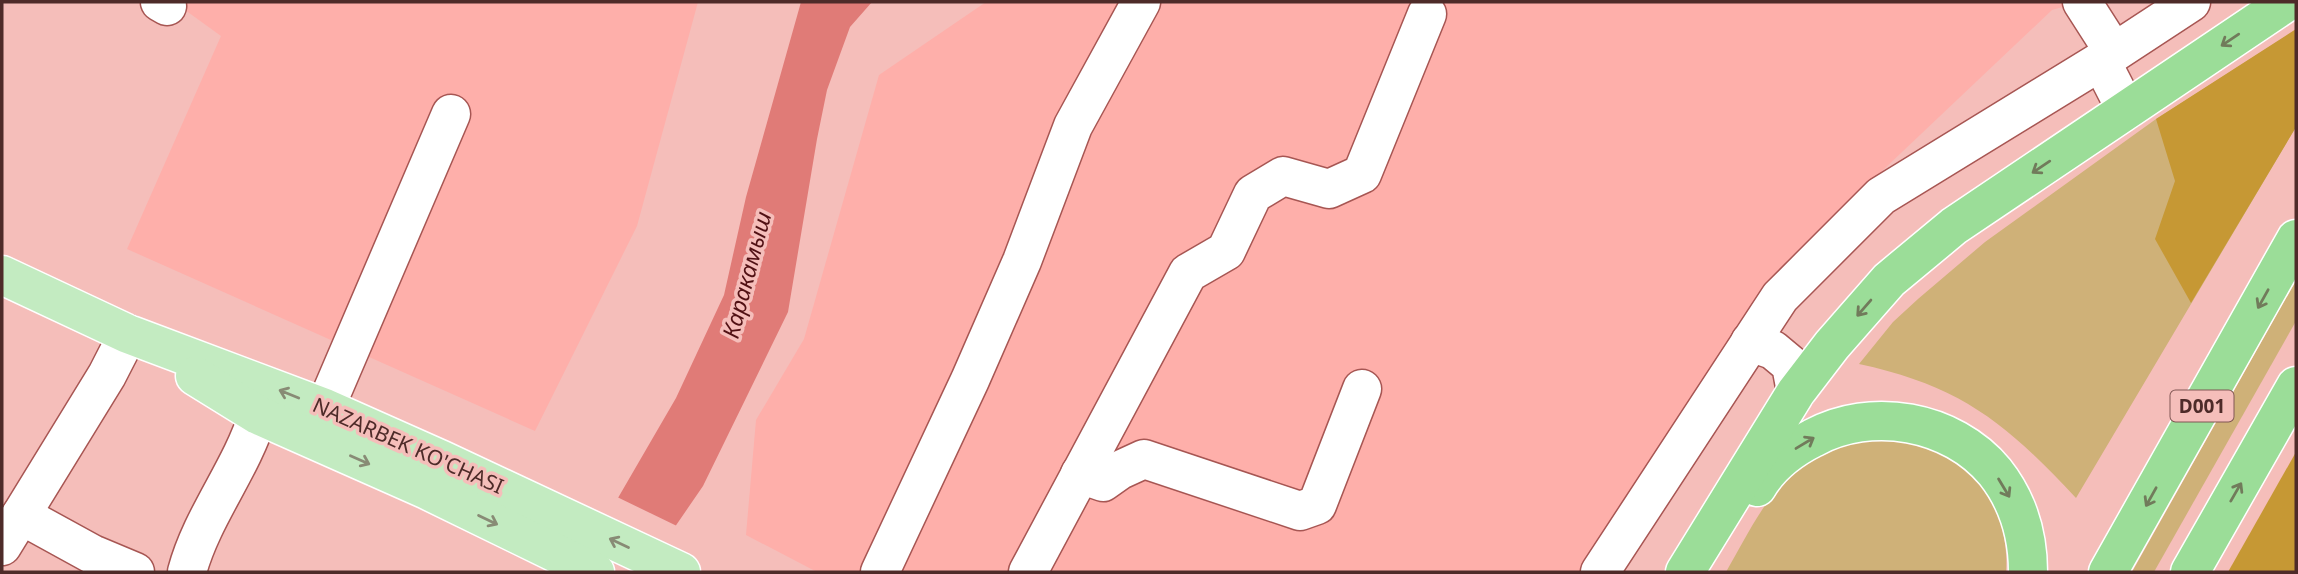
<svg xmlns="http://www.w3.org/2000/svg" width="2298" height="574" viewBox="0 0 2298 574" font-family="'Noto Sans',sans-serif">
<style>
.built{fill:#feafaa}
.green{fill:#cfb178}
.forest{fill:#c69834}
.water{fill:#e07b77}
.pier{fill:#f5beba}
.lines{fill:none;stroke-linecap:round;stroke-linejoin:round}
.minor-casing{stroke:#a75653;stroke-width:41}
.major-casing{stroke:#fff;stroke-width:41}
.highway-casing{stroke:#fff;stroke-width:41}
.minor{stroke:#fff;stroke-width:38}
.major{stroke:#c3ebc1;stroke-width:38}
.highway{stroke:#9bdd98;stroke-width:38}
.oneway{stroke:#717b5b}
.oneway2{stroke:#888b75}
.labels{text-anchor:middle;stroke-width:7;stroke-linejoin:round;paint-order:stroke}
.shield{fill:#f5beba;stroke:#805754;stroke-width:2}
.shield-label{font-size:19px;font-weight:bold;fill:#4e2b29}
.street-label{font-size:21px;fill:#4e2b29;stroke:#f5beba}
.water-label{font-size:23px;font-style:italic;fill:#511114;stroke:#f5beba}
</style>
<rect width="100%" height="100%" fill="#f5beba"/>
<!-- built -->
<g class="built">
<path d="M 174,2 L 698,2 L 637,226 L 535,431 L 127,249 L 221,36 Z"/>
<path d="M 986,2 L 2081,2 L 2052,10 L 1806,243 L 1714,370 L 1587,572 L 817,572 L 746,535 L 756,420 L 804,339 L 879,75 Z"/>
</g>
<!-- green -->
<g class="green">
<path d="M 2296,30 L 2296,127 L 2076,498 C 2006,423 1961,386 1859,364 L 1893,322 L 1918,299 L 1985,242 L 2156,119 Z"/>
<path d="M 2296,280 L 2296,321 L 2154,572 L 2132,572 Z"/>
<path d="M 1872,436 C 1887,437 1907,435 1921,440 C 1978,461 2010,513 2006,572 L 1726,572 C 1751,529 1776,472 1825,451 C 1839,444 1857,441 1872,436 Z"/>
</g>
<!-- forest -->
<g class="forest">
<path d="M 2296,29 L 2296,127 L 2191,303 L 2155,239 L 2175,181 L 2156,119 Z"/>
<path d="M 2296,452 L 2296,572 L 2228,572 Z"/>
</g>
<!-- water -->
<path class="water" d="M 801,2 L 872,2 L 850,27 L 827,90 L 817,139 L 788,312 L 703,486 L 644,572 L 575,572 L 676,398 L 724,295 L 746,197 Z"/>
<!-- pier -->
<path class="pier" d="M 615,496 L 679,527 L 649,572 L 571,572 Z"/>
<g class="lines">
<!-- minor casing -->
<g class="minor-casing">
<g id="minor">
<path d="M 160,2 L 167,6"/>
<path d="M 2082,2 L 2114,52"/>
<path d="M 2101,61 L 2126,110"/>
<path d="M 1750,342 L 1773,350 L 1791,365 L 1796,392"/>
<path d="M 325,408 L 451,114"/>
<path d="M 1080,474 L 1103,482 L 1120,470 L 1144,459 L 1300,511 L 1317,505 L 1362,389"/>
<path d="M 21,515 L 92,554 L 135,572"/>
<path d="M 2,546 L 107,375 L 128,334"/>
<path d="M 187,572 C 202,516 241,470 258,415"/>
<path d="M 880,572 L 970,380 L 1022,261 L 1073,126 L 1141,2"/>
<path d="M 1028,572 L 1188,273 L 1226,251 L 1253,194 L 1283,176 L 1329,189 L 1362,174 L 1427,14"/>
<path d="M 1600,572 L 1780,297 L 1881,196 L 2101,61 L 2191,2"/>
</g>
</g>
<!-- major casing -->
<g class="major-casing">
<g id="major">
<path d="M 2,275 L 128,334 L 325,408 L 442,460 L 681,572"/>
<path d="M 195,376 L 258,415 L 427,490 L 595,572"/>
</g>
</g>
<!-- highway casing -->
<g class="highway-casing">
<g id="highway">
<path d="M 1757,487 C 1770,465 1791,449 1813,438 C 1871,406 1952,420 1995,472 C 2018,501 2028,536 2028,572"/>
<path d="M 1685,572 L 1796,392 L 1832,345 L 1889,280 L 1954,226 L 2287,2"/>
<path d="M 2108,572 L 2296,239"/>
<path d="M 2190,572 L 2296,386"/>
</g>
</g>
<!-- minor -->
<use href="#minor" class="minor"/>
<!-- major -->
<use href="#major" class="major"/>
<!-- highway -->
<use href="#highway" class="highway"/>
</g>
<!-- one-way arrows -->
<defs><path id="oneway-shaft" d="M-6 0H5M1.5-3L5.5 0L1.5 3" fill="none" stroke-width="1.6" stroke-linecap="round" stroke-linejoin="round" transform="scale(1.75)"/></defs>
<g class="oneway">
<use href="#oneway-shaft" transform="translate(2230 40) rotate(146)"/>
<use href="#oneway-shaft" transform="translate(2041 167) rotate(146)"/>
<use href="#oneway-shaft" transform="translate(2263 299) rotate(119)"/>
<use href="#oneway-shaft" transform="translate(1864 308) rotate(131)"/>
<use href="#oneway-shaft" transform="translate(1805 443) rotate(-31)"/>
<use href="#oneway-shaft" transform="translate(2004 488) rotate(59)"/>
<use href="#oneway-shaft" transform="translate(2236 492) rotate(-60)"/>
<use href="#oneway-shaft" transform="translate(2151 497) rotate(119)"/>
</g>
<g class="oneway2">
<use href="#oneway-shaft" transform="translate(289 394) rotate(-158)"/>
<use href="#oneway-shaft" transform="translate(360 460) rotate(24)"/>
<use href="#oneway-shaft" transform="translate(488 520) rotate(26)"/>
<use href="#oneway-shaft" transform="translate(619 543) rotate(-155)"/>
</g>
<g class="labels">
<!-- shield labels -->
<rect class="shield" x="2170.5" y="390.5" width="63" height="31" rx="5"/>
<g class="shield-label">
<text x="2202" y="413">D001</text>
</g>
<!-- street labels -->
<g class="street-label">
<text transform="translate(408 446) rotate(24)" y="7">NAZARBEK KO'CHASI</text>
</g>
<!-- water labels -->
<g class="water-label">
<text transform="translate(747 275) rotate(-75)" y="8">Каракамыш</text>
</g>
</g>
<!-- border -->
<rect width="2298" height="574" fill="none" stroke="#4e2b29" stroke-width="7"/>
</svg>
